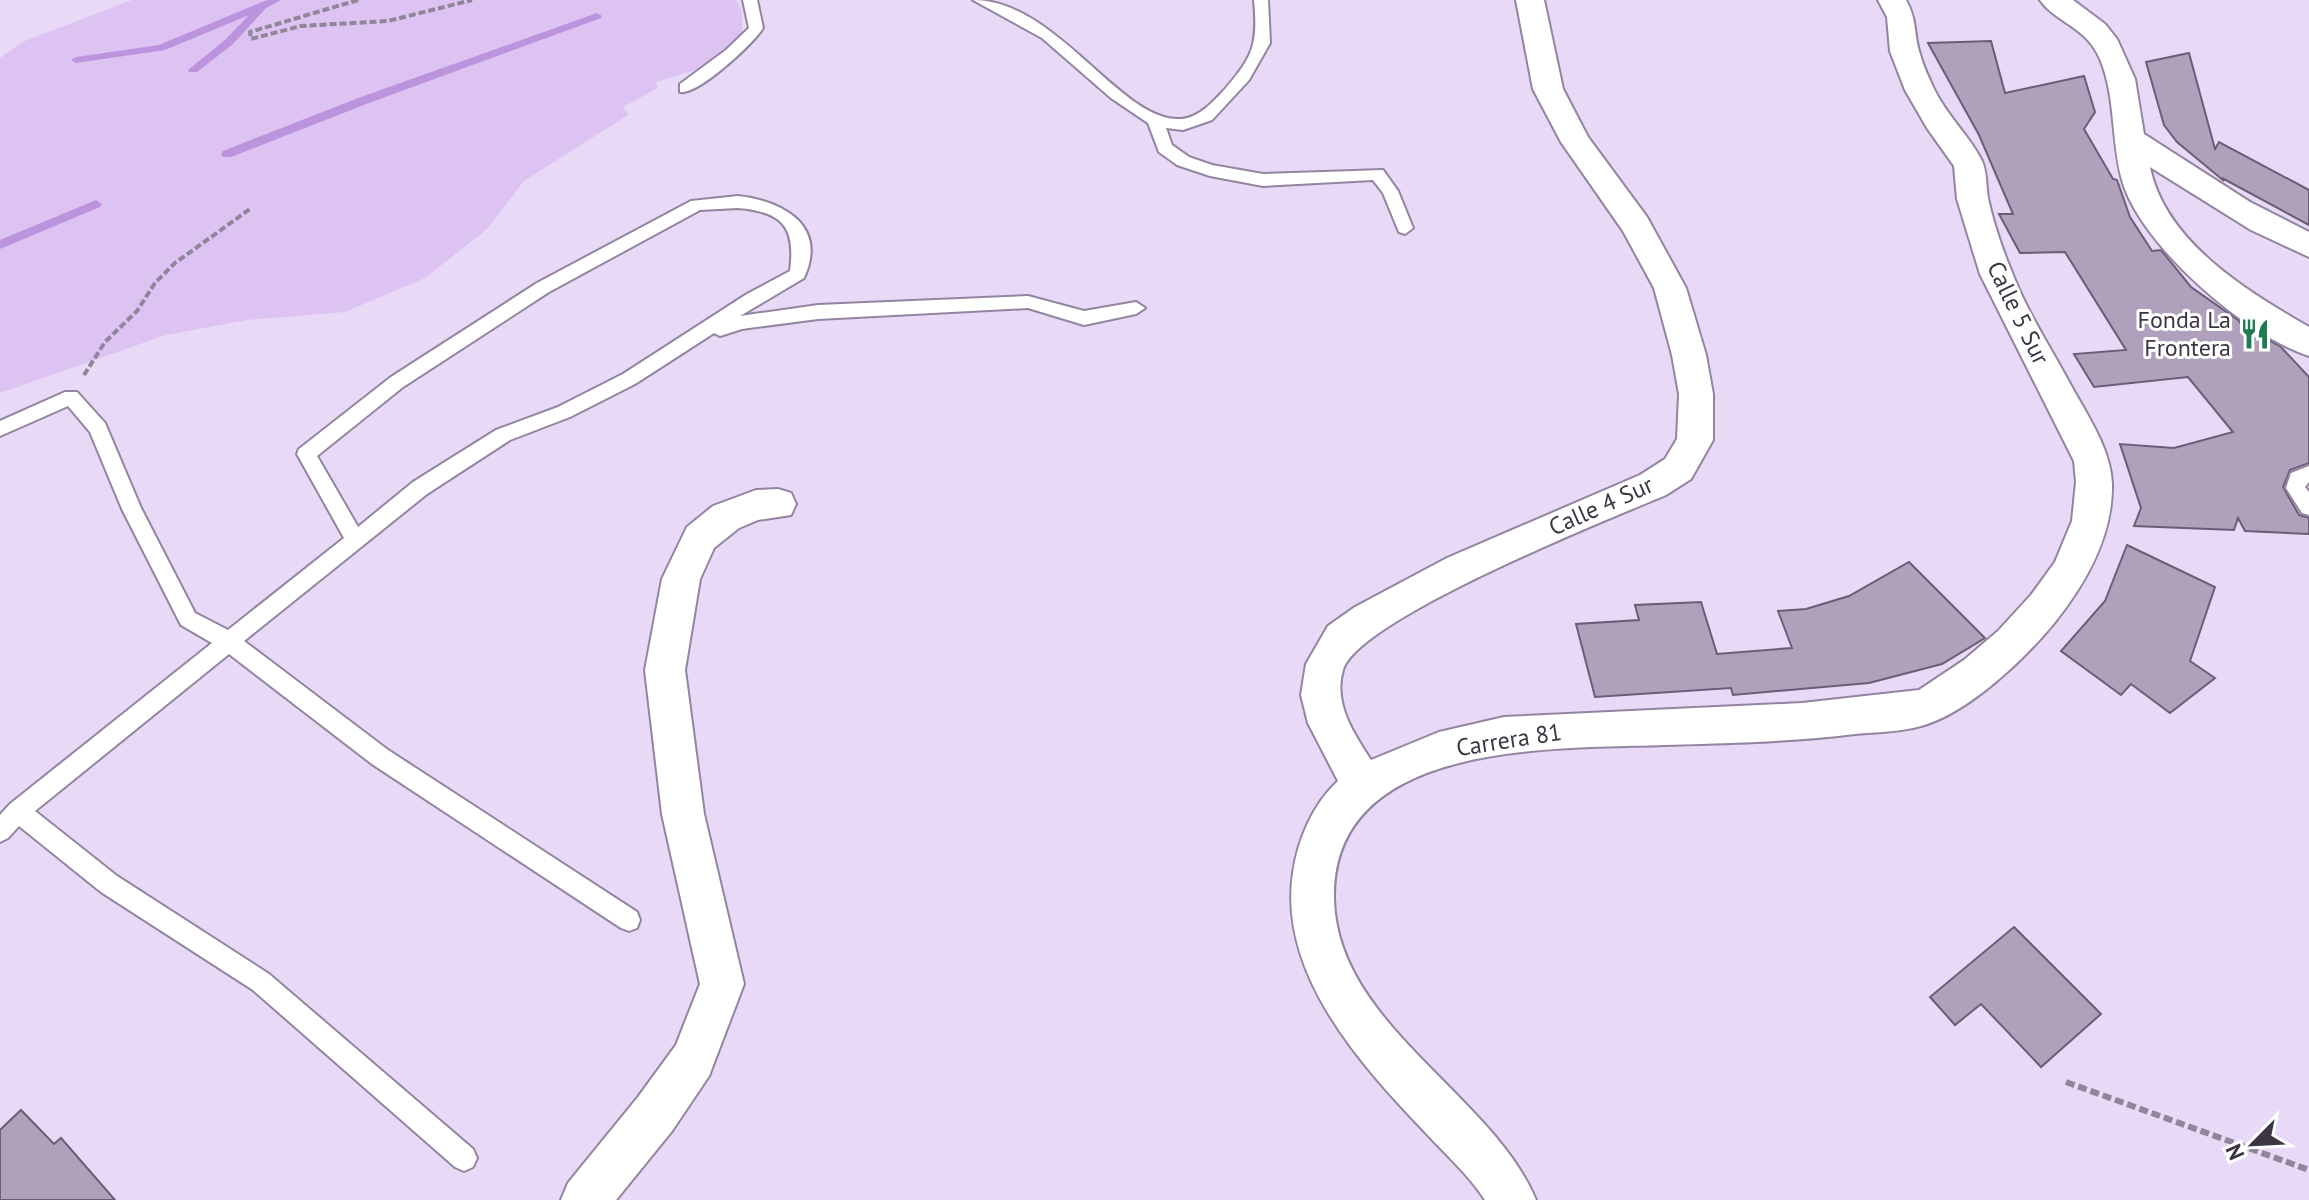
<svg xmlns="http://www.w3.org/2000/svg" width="2309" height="1200" viewBox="0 0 2309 1200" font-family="'PT Sans',sans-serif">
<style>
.green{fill:#dcc3f2}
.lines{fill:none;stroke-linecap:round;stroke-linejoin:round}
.stream{fill:#bc94dd;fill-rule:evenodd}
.building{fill:#afa1bc;stroke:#6a5d75;stroke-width:2}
.service-casing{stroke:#93859f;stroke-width:4}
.minor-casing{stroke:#93859f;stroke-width:4}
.path-far1{stroke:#8f8699;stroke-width:4;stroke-dasharray:7 3;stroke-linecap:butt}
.path{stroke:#8f8699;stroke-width:6;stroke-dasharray:9 4;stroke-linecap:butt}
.service{fill:#fff;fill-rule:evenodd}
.minor{fill:#fff;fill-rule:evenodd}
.labels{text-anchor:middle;stroke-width:6;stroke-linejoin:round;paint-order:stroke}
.street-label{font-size:24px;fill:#3b3641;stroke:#fff}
.poi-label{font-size:24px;fill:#3b3641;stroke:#fff;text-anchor:end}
</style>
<rect width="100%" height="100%" fill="#e8daf6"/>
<!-- green -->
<path class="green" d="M 132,0 L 736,0 L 742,12 L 742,38 L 705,67 L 656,82 L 658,88 L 623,107 L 628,115 L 524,181 L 487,229 L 425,278 L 345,312 L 247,320 L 166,335 L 0,393 L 0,58 L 22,42 Z"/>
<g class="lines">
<!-- stream -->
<g class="stream">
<path d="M 267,0 L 281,0 L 266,8 L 233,44 L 197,72 L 189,72 L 188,70 L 225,40 L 249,15 L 165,50 L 76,63 L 71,60 L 76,57 L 159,45 Z"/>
<path d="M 597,13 L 602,16 L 601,18 L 369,103 L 231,157 L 223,157 L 221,154 L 223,151 L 361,97 Z"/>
<path d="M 96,200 L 102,204 L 100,207 L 0,249 L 0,240 Z"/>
</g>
</g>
<!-- building -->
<g class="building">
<path d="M 1991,41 L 2005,93 L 2084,76 L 2095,112 L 2084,129 L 2113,179 L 2117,180 L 2130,217 L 2152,251 L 2161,250 L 2191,287 L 2238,320 L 2253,339 L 2265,338 L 2281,347 L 2309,377 L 2309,463 L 2290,470 L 2283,487 L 2299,515 L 2309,518 L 2309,534 L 2245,531 L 2238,518 L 2234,530 L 2134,526 L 2141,508 L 2120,444 L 2174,448 L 2233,432 L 2188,377 L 2094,387 L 2074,354 L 2126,350 L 2065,252 L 2020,253 L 1999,214 L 2013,214 L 1979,135 L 1928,43 Z"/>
<path d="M 2189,53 L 2215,149 L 2219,142 L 2309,190 L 2309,225 L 2222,178 L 2224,181 L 2177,142 L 2164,125 L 2146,62 Z"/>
<path d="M 2127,545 L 2215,587 L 2190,661 L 2215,678 L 2170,713 L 2131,684 L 2121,695 L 2061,651 L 2105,601 Z"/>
<path d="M 1909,562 L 1985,638 L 1942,664 L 1869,683 L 1733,695 L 1731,688 L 1595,697 L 1576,624 L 1639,620 L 1635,605 L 1701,602 L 1717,654 L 1792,648 L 1778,611 L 1806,609 L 1849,596 Z"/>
<path d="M 2014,927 L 2101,1014 L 2041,1067 L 1981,1004 L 1955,1025 L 1930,997 Z"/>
<path d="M 21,1110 L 54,1144 L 61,1138 L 115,1200 L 0,1200 L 0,1130 Z"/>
</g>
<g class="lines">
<!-- service casing -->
<g class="service-casing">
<g id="service">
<path d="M 743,0 L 757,0 L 763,28 L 761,31 C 749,47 698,95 680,92 L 680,84 L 726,50 L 749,28 Z"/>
<path d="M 973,0 C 1057,0 1121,123 1181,119 C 1199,118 1214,101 1225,89 C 1254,56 1258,43 1254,0 L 1268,0 L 1270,43 L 1249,80 L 1212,120 L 1183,130 L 1166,128 L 1172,145 L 1189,157 L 1212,165 L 1263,174 L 1383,170 L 1398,191 L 1413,228 L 1405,234 L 1399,232 L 1383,193 L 1373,180 L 1263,186 L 1210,176 L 1177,165 L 1159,152 L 1148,123 L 1111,98 L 1042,38 Z"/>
<path d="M 738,196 C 783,201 828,225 804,278 L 740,316 L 818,305 L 1028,296 L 1084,311 L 1136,302 L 1145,308 L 1136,314 L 1084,325 L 1028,308 L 818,319 L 742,329 L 720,336 L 714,333 L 635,384 L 570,417 L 510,440 L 427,494 L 244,641 L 388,750 L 637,912 L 640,920 L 637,928 L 629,931 L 621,928 L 372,764 L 229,654 L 35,811 L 117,876 L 269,974 L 473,1149 L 477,1158 L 473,1167 L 464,1171 L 455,1167 L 253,990 L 101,892 L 19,826 L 8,838 L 0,842 L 0,815 L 10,804 L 212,643 L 181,625 L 122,509 L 90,432 L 68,406 L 0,436 L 0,421 L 65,392 L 77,392 L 105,423 L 141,508 L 195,613 L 228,630 L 344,538 L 297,454 L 299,449 L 391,377 L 537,283 L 691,201 ZM 738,208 C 782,212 796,226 790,271 L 747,294 L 623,374 L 558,407 L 496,430 L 413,482 L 358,527 L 317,456 L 403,387 L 549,292 L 700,210 Z"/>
<path d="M 2309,466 L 2309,482 L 2305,487 L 2309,492 L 2309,515 L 2302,513 L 2286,488 L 2291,473 Z"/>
</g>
</g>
<!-- minor casing -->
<g class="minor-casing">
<g id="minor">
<path d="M 1516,0 L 1544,0 L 1563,89 L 1588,137 L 1647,217 L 1686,288 L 1706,355 L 1713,394 L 1713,440 L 1691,479 L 1666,495 C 1609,519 1358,619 1343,670 C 1333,703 1354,734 1371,760 L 1439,732 L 1504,717 L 1802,703 L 1919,690 L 1964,660 L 1998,631 L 2031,595 L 2055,562 L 2072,521 L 2076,482 L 2074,461 L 1980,274 L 1957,199 L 1954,166 L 1927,128 L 1905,90 L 1890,51 L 1887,17 L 1878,0 L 1906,0 C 1918,22 1913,33 1920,54 C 1923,66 1929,78 1934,89 C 1947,116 1969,135 1982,161 C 1987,172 1986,186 1988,198 C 1993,222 2002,248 2011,270 C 2025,308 2049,345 2068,380 C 2085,412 2111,448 2112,484 C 2113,536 2086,583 2055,622 C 2025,659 1967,714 1921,726 C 1900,732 1877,732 1855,734 C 1792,742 1729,743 1665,745 C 1555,749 1332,739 1334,898 C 1336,1024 1492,1094 1536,1200 L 1485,1200 C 1468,1174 1445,1154 1424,1131 C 1360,1064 1278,973 1293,873 C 1298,839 1313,804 1338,781 L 1308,723 L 1301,695 L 1306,664 L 1328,626 L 1355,607 L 1447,558 L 1640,475 L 1665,459 L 1677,439 L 1679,394 L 1672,355 L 1654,288 L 1623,231 L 1561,142 L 1533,89 Z"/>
<path d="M 2040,0 L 2073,0 L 2105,24 L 2117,39 L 2135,79 L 2144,134 L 2250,202 L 2309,232 L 2309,257 L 2251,230 L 2150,167 C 2165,242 2248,292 2309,327 L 2309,356 C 2246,336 2140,245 2122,180 C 2111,141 2116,97 2100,59 C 2086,26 2056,23 2040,0 Z"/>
<path d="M 778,489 L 791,493 L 796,504 L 791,515 L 758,520 L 739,528 L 714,548 L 700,579 L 685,670 L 704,814 L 744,984 L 709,1076 L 672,1131 L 616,1200 L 561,1200 L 568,1183 L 638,1097 L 676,1045 L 700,984 L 662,814 L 645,670 L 662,579 L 687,527 L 713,506 L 756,490 Z"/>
</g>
</g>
<!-- path-far1 -->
<g class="path-far1">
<path d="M 358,0 L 250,32 L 251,39 L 301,26 L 388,21 L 472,0"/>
<path d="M 84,375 L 105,342 L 137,311 L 155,283 L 175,263 L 250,209"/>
</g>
<!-- path -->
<path class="path" d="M 2066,1082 L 2309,1170"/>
<!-- service -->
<use href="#service" class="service"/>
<!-- minor -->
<use href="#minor" class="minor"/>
</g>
<!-- icons -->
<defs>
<g id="restaurant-bare" transform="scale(2.4)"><path d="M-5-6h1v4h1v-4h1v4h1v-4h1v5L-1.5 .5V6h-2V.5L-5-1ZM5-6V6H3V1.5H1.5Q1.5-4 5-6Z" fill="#1f7c52" stroke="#fff" stroke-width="2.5" paint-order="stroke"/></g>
</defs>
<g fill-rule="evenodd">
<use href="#restaurant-bare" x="2255" y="334"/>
</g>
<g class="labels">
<!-- street labels -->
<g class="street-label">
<text transform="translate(2018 313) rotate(64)" y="8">Calle 5 Sur</text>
<text transform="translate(1601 506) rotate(-24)" y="8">Calle 4 Sur</text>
<text transform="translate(1509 740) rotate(-9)" y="8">Carrera 81</text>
</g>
<!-- poi labels -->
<g class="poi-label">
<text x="2231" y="328">Fonda La<tspan x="2231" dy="28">Frontera</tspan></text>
</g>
</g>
<!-- north arrow -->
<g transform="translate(2253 1144) rotate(246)" stroke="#ffffff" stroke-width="6" paint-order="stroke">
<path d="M0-6L14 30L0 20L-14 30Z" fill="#3b3641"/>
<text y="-12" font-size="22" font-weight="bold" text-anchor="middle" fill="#3b3641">N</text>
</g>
</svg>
